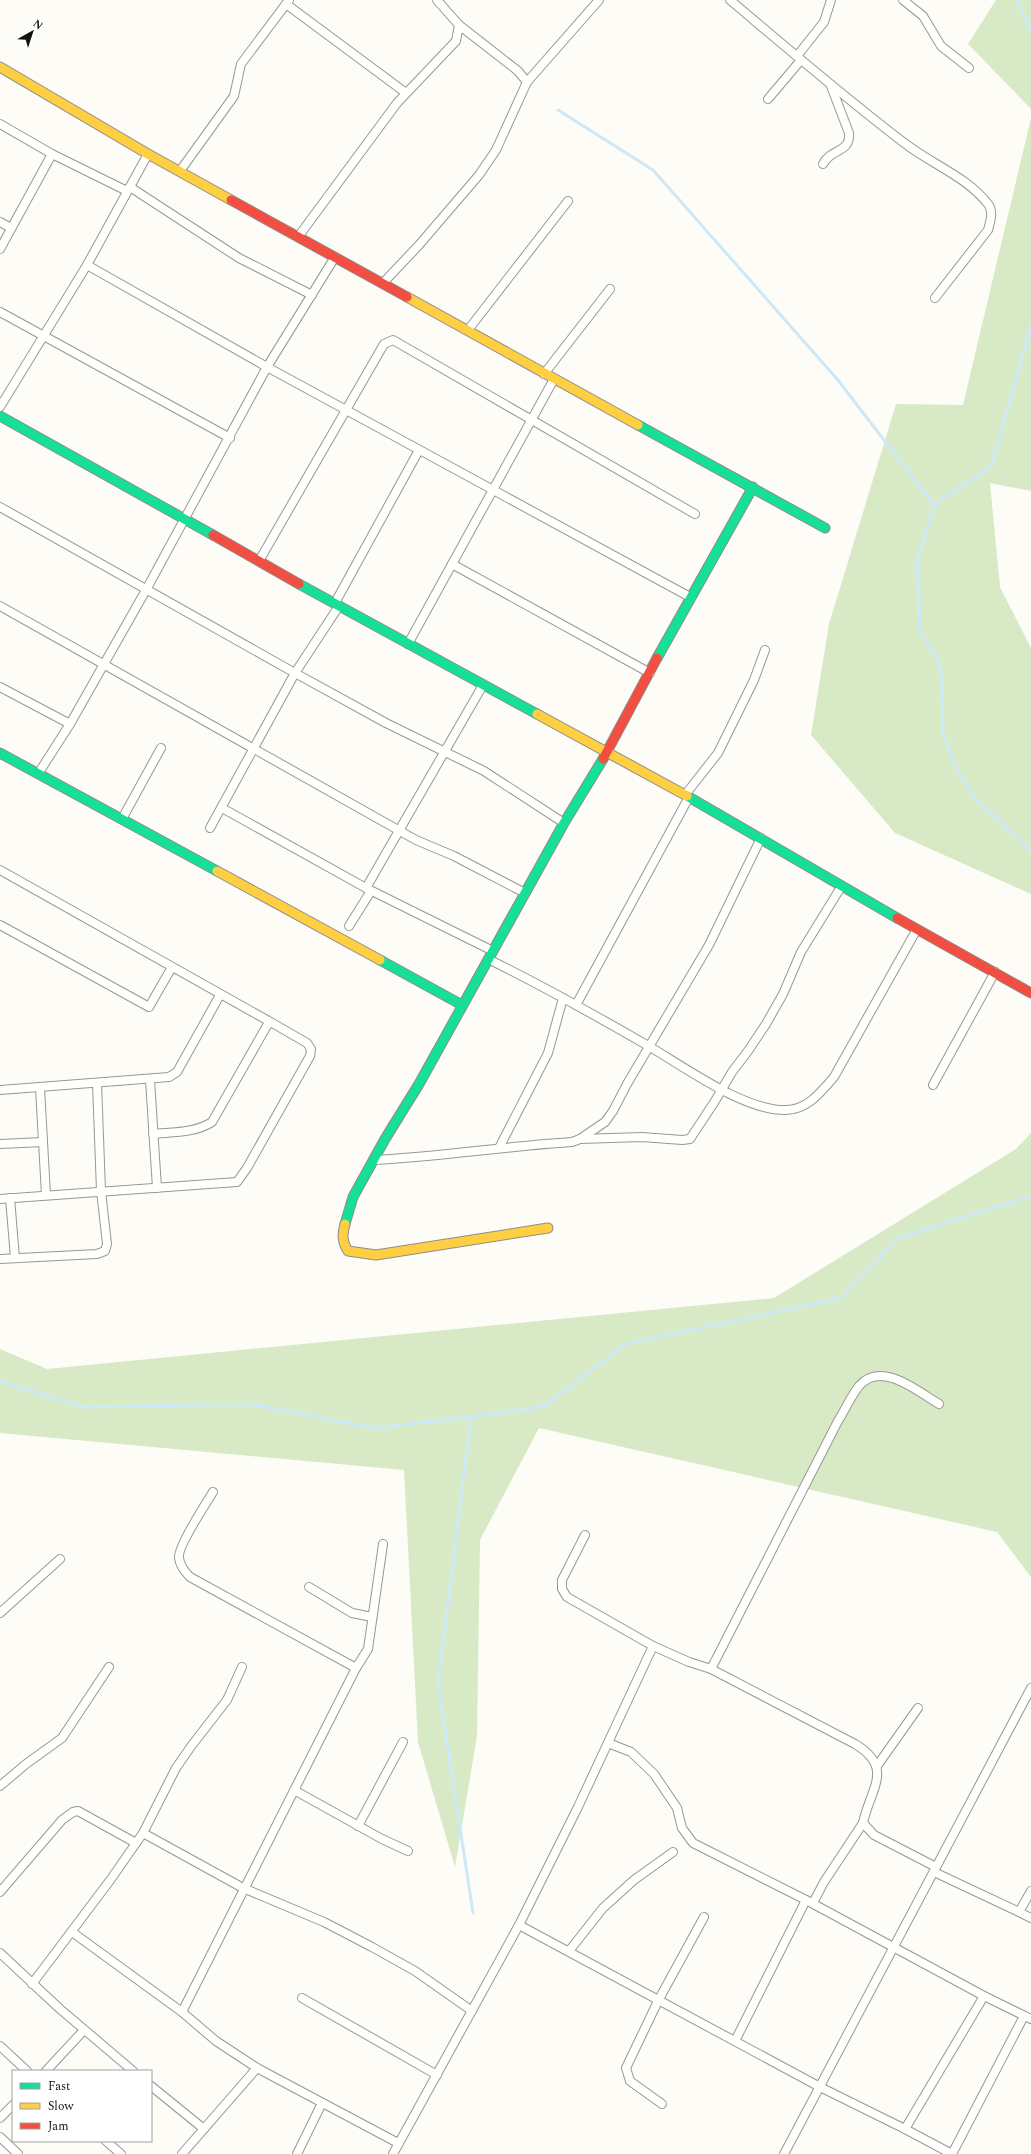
<svg xmlns="http://www.w3.org/2000/svg" width="1031" height="2154" viewBox="0 0 1031 2154" font-family="Spectral,serif">
<style>
.forest{fill:#d8eac5}
.lines{fill:none;stroke-linecap:round;stroke-linejoin:round}
.stream{stroke:#cde8f7;stroke-width:3}
.street-casing{stroke:#979795;stroke-width:10}
.fast-casing{stroke:#8e8d8b;stroke-width:11}
.slow-casing{stroke:#8e8d8b;stroke-width:11}
.jam-casing{stroke:#8e8d8b;stroke-width:11}
.street{stroke:#fffffe;stroke-width:8}
.fast{stroke:#16e098;stroke-width:9}
.slow{stroke:#ffcf43;stroke-width:9}
.jam{stroke:#f24e42;stroke-width:9}
</style>
<rect width="100%" height="100%" fill="#fdfcf7"/>
<!-- forest -->
<g class="forest">
<path d="M 996,0 L 1031,0 L 1031,109 L 968,44 Z"/>
<path d="M 1031,118 L 1031,491 L 990,483 L 1000,587 L 1031,648 L 1031,894 L 895,833 L 811,735 L 829,624 L 896,404 L 963,405 Z"/>
<path d="M 1031,1133 L 1031,1577 L 997,1532 L 539,1428 L 480,1540 L 477,1736 L 455,1867 L 418,1742 L 404,1470 L 0,1433 L 0,1349 L 47,1369 L 774,1298 L 1016,1149 Z"/>
</g>
<g class="lines">
<!-- stream -->
<g class="stream">
<path d="M 1017,0 L 1031,30"/>
<path d="M 558,110 L 653,170 L 837,379 L 934,505"/>
<path d="M 1031,326 L 991,467 L 934,505 L 917,562 L 920,631 L 938,661 L 942,680 L 943,733 L 955,766 L 974,797 L 1031,851"/>
<path d="M 0,1381 L 83,1407 L 250,1404 L 374,1428 L 471,1417 L 545,1406 L 626,1344 L 841,1298 L 898,1238 L 1031,1196"/>
<path d="M 471,1417 L 438,1683 L 473,1913"/>
</g>
<!-- street casing -->
<g class="street-casing">
<g id="street">
<path d="M 437,0 L 459,25"/>
<path d="M 730,0 C 787,48 844,97 903,142 C 931,164 966,176 988,204 C 994,212 990,222 988,230 L 935,298"/>
<path d="M 903,0 L 923,16 L 941,46 L 969,68"/>
<path d="M 286,4 L 406,93"/>
<path d="M 797,56 L 824,22 L 831,0"/>
<path d="M 768,99 L 801,60"/>
<path d="M 0,124 L 52,154 L 127,191"/>
<path d="M 823,164 C 831,148 851,153 849,133 L 831,86"/>
<path d="M 180,171 L 234,96 L 241,64 L 289,0"/>
<path d="M 130,187 L 239,258 L 312,295"/>
<path d="M 0,222 L 11,228"/>
<path d="M 298,237 L 397,103 L 456,41 L 459,25 L 518,71 L 527,82"/>
<path d="M 0,249 L 52,154"/>
<path d="M 87,265 L 267,367 L 690,597"/>
<path d="M 383,283 L 419,245 L 479,175 L 496,150 L 527,82 L 599,0"/>
<path d="M 0,312 L 230,438"/>
<path d="M 468,330 L 568,201"/>
<path d="M 544,374 L 610,289"/>
<path d="M 0,407 L 87,265 L 148,154"/>
<path d="M 0,507 L 295,673 L 386,723 L 484,771 L 564,823"/>
<path d="M 259,561 L 384,344 L 393,340 L 695,514"/>
<path d="M 452,564 L 650,673"/>
<path d="M 335,603 L 419,450"/>
<path d="M 0,606 L 416,840 L 454,856 L 525,893"/>
<path d="M 408,644 L 554,379"/>
<path d="M 0,687 L 70,724"/>
<path d="M 38,774 L 70,724 L 146,590 L 267,367 L 335,257"/>
<path d="M 685,795 L 718,753 L 754,680 L 765,650"/>
<path d="M 222,808 L 366,888 L 493,951"/>
<path d="M 122,819 L 161,748"/>
<path d="M 210,828 L 295,673 L 339,606"/>
<path d="M 0,870 L 274,1024 L 307,1043 L 311,1049 L 310,1056 L 247,1168 L 237,1182 L 0,1199"/>
<path d="M 366,888 L 483,685"/>
<path d="M 0,925 L 149,1007 L 172,967"/>
<path d="M 349,926 L 371,891"/>
<path d="M 488,959 C 541,985 593,1014 645,1044 C 682,1065 743,1111 786,1110 C 807,1110 821,1092 834,1077 L 917,929"/>
<path d="M 576,1005 L 689,797"/>
<path d="M 150,1080 L 157,1188"/>
<path d="M 933,1085 L 995,972"/>
<path d="M 40,1088 L 46,1195"/>
<path d="M 0,1090 L 169,1077 L 177,1072 L 220,995"/>
<path d="M 153,1134 C 173,1132 195,1133 212,1122 L 269,1022"/>
<path d="M 580,1139 L 642,1137 L 682,1140 L 690,1139 L 715,1101 L 732,1072 L 748,1051 L 766,1024 L 783,994 L 801,952 L 841,887"/>
<path d="M 0,1144 L 43,1142"/>
<path d="M 499,1148 L 548,1053 L 563,998"/>
<path d="M 374,1160 C 441,1157 506,1146 572,1142 L 580,1139 L 605,1122 L 613,1111 L 627,1084 L 709,945 L 761,838"/>
<path d="M 10,1198 L 15,1258"/>
<path d="M 0,1259 L 97,1254 L 105,1251 L 107,1244 L 101,1191 L 97,1083"/>
<path d="M 585,1535 L 562,1580 L 562,1589 L 567,1597 L 653,1646 L 689,1662 L 711,1669 L 838,1421 C 845,1410 851,1396 859,1386 C 881,1360 917,1391 939,1404"/>
<path d="M 309,1587 L 352,1613 L 372,1617"/>
<path d="M 0,1613 L 60,1559"/>
<path d="M 356,1668 L 368,1649 L 383,1544"/>
<path d="M 711,1669 L 855,1744 C 895,1768 870,1789 863,1823 L 874,1835 L 936,1867"/>
<path d="M 608,1743 L 631,1752 L 654,1774 L 677,1808 L 682,1828 L 693,1843 L 806,1900 L 984,1996 L 1031,2019"/>
<path d="M 877,1766 L 918,1708"/>
<path d="M 0,1786 L 26,1764 L 62,1738 L 109,1667"/>
<path d="M 294,1790 L 382,1839 L 408,1851"/>
<path d="M 358,1826 L 403,1742"/>
<path d="M 143,1833 L 243,1888 L 324,1922 L 372,1947 L 415,1971 L 472,2011"/>
<path d="M 934,1872 L 1019,1912 L 1031,1891"/>
<path d="M 0,1892 L 62,1820 L 73,1812 L 78,1811 L 136,1843"/>
<path d="M 813,1903 L 824,1882 L 863,1823"/>
<path d="M 1019,1912 L 1031,1918"/>
<path d="M 519,1925 L 820,2087 L 905,2129 L 952,2154"/>
<path d="M 72,1932 L 182,2012 L 216,2041 L 257,2068 L 398,2143"/>
<path d="M 569,1951 L 603,1908 L 634,1880 L 673,1852"/>
<path d="M 0,1953 L 60,2009 L 133,2071"/>
<path d="M 32,1984 L 111,1879 L 143,1833 L 176,1768 L 192,1745 L 227,1700 L 242,1667"/>
<path d="M 302,1998 L 437,2075"/>
<path d="M 182,2012 L 356,1668 L 190,1577 C 185,1572 180,1566 179,1558 C 177,1548 206,1503 213,1492"/>
<path d="M 735,2041 L 806,1900"/>
<path d="M 0,2046 L 27,2071"/>
<path d="M 46,2071 L 84,2030"/>
<path d="M 151,2086 L 204,2129"/>
<path d="M 662,2104 L 630,2081 L 626,2068 L 658,2001 L 704,1917"/>
<path d="M 0,2118 L 13,2105"/>
<path d="M 905,2129 L 984,1996"/>
<path d="M 0,2137 L 18,2154"/>
<path d="M 106,2141 L 121,2154"/>
<path d="M 182,2154 L 257,2068"/>
<path d="M 297,2154 L 322,2103"/>
<path d="M 393,2154 L 519,1925 L 578,1807 L 653,1646"/>
<path d="M 784,2154 L 1031,1688"/>
<path d="M 952,2154 L 1024,2016"/>
</g>
</g>
<!-- fast casing -->
<g class="fast-casing">
<g id="fast">
<path d="M 0,416 L 213,535"/>
<path d="M 638,425 L 825,528"/>
<path d="M 299,584 L 537,714"/>
<path d="M 657,658 L 753,487"/>
<path d="M 0,753 L 217,871"/>
<path d="M 687,796 L 897,918"/>
<path d="M 380,960 L 462,1005"/>
<path d="M 345,1224 L 353,1197 L 385,1139 L 419,1084 L 564,823 L 603,759"/>
</g>
</g>
<!-- slow casing -->
<g class="slow-casing">
<g id="slow">
<path d="M 0,67 L 148,154 L 231,200"/>
<path d="M 407,297 L 638,425"/>
<path d="M 537,714 L 687,796"/>
<path d="M 217,871 L 380,960"/>
<path d="M 345,1224 C 342,1235 342,1241 348,1251 L 376,1255 L 548,1228"/>
</g>
</g>
<!-- jam casing -->
<g class="jam-casing">
<g id="jam">
<path d="M 231,200 L 407,297"/>
<path d="M 213,535 L 299,584"/>
<path d="M 603,759 L 657,658"/>
<path d="M 897,918 L 1031,993"/>
</g>
</g>
<!-- street -->
<use href="#street" class="street"/>
<!-- fast -->
<use href="#fast" class="fast"/>
<!-- slow -->
<use href="#slow" class="slow"/>
<!-- jam -->
<use href="#jam" class="jam"/>
</g>
<!-- legend -->
<rect x="12" y="2070" width="140" height="72" fill="#ffffff" stroke="#a0a0a0"/>
<rect x="20" y="2083" width="20" height="6" fill="#16e098" stroke="#a0a0a0"/>
<text x="48" y="2090" font-size="12" fill="#111111">Fast</text>
<rect x="20" y="2103" width="20" height="6" fill="#ffcf43" stroke="#a0a0a0"/>
<text x="48" y="2110" font-size="12" fill="#111111">Slow</text>
<rect x="20" y="2123" width="20" height="6" fill="#f24e42" stroke="#a0a0a0"/>
<text x="48" y="2130" font-size="12" fill="#111111">Jam</text>
<!-- north arrow -->
<g transform="translate(32 32) rotate(39)" stroke="#ffffff" stroke-width="3" paint-order="stroke">
<path d="M0-3L7 15L0 10L-7 15Z" fill="#111111"/>
<text y="-6" font-size="11" font-weight="bold" text-anchor="middle" fill="#111111">N</text>
</g>
</svg>
